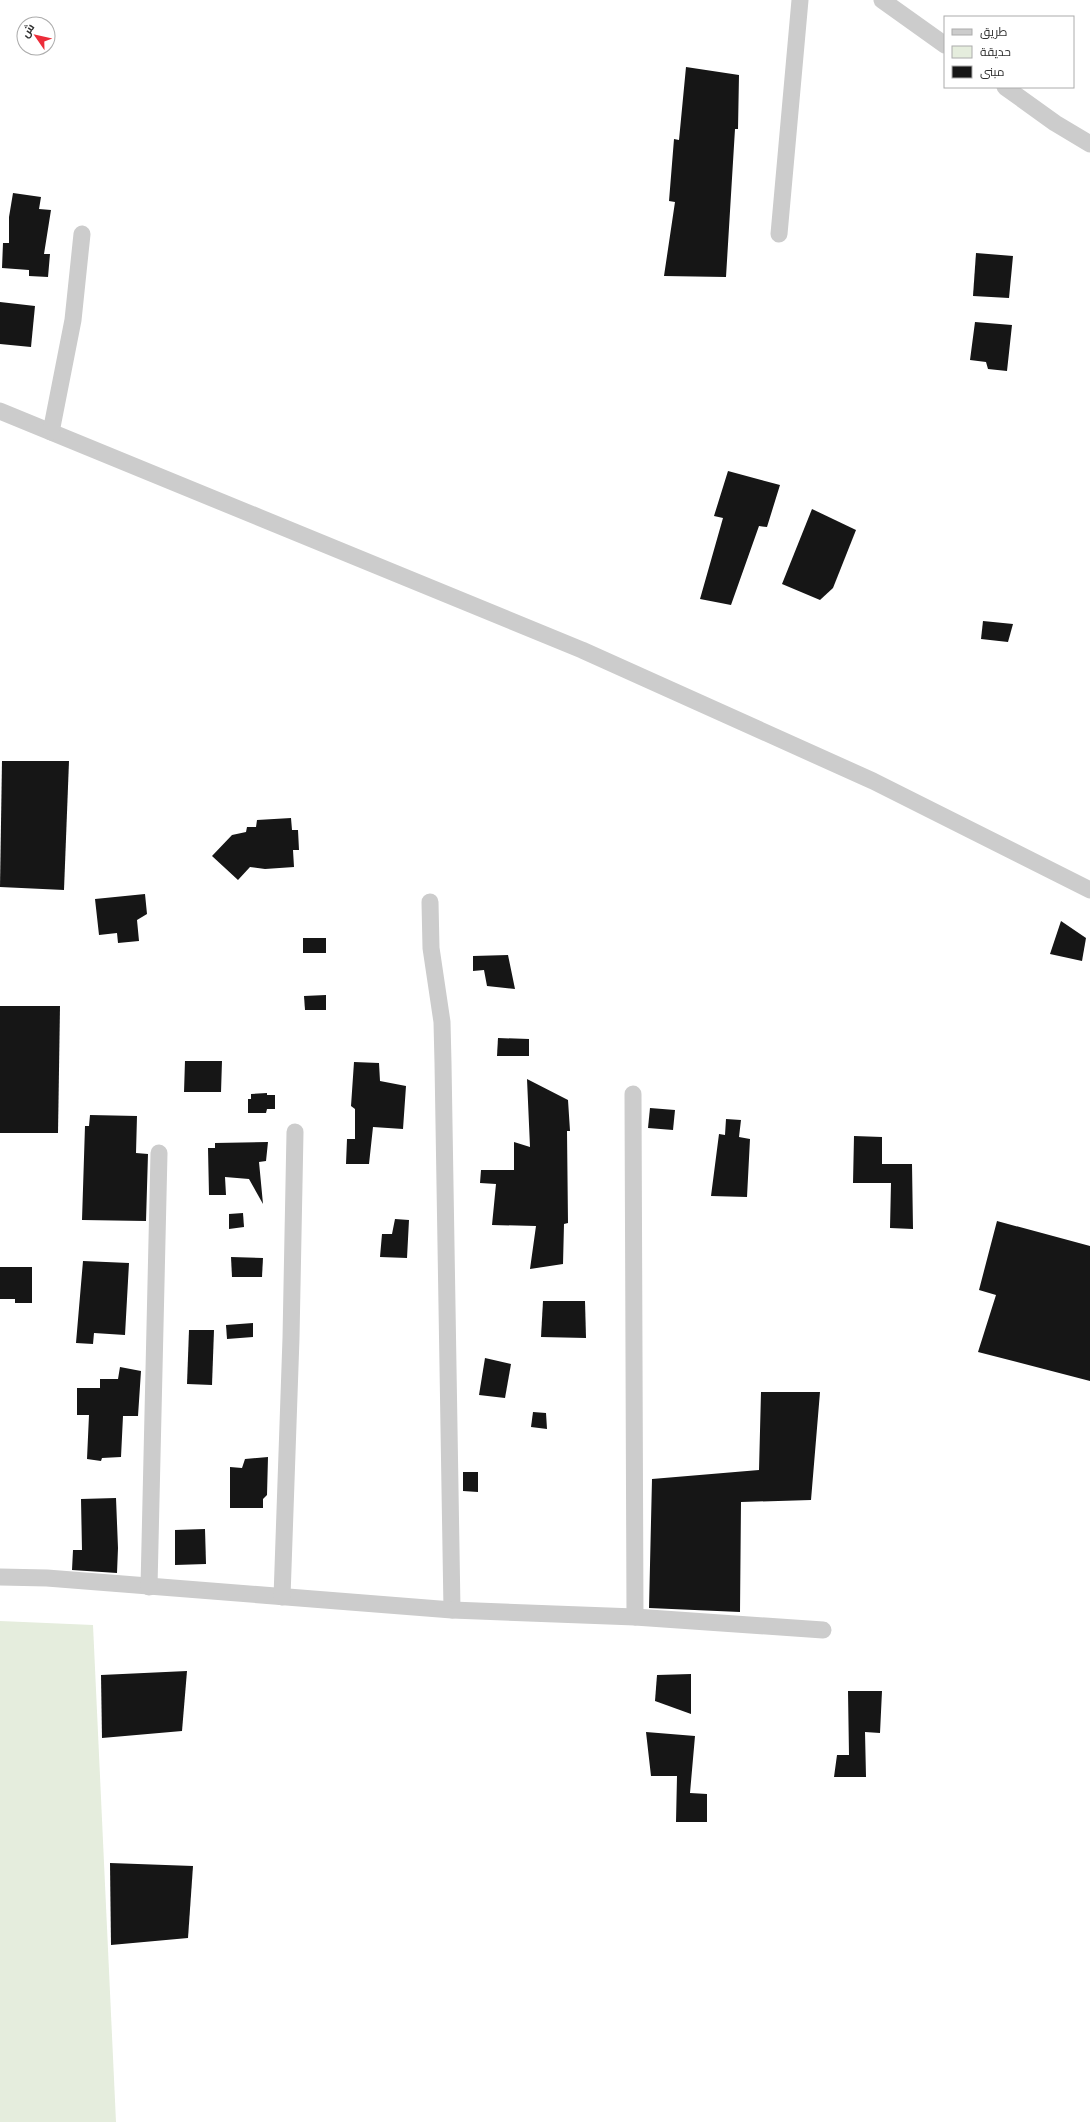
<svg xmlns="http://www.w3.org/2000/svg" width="1090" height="2122" viewBox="0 0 1090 2122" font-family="Karla,Cairo,sans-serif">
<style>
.green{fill:#e5eddd}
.building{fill:#161616}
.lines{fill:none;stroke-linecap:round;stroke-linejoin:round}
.minor{stroke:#ccc;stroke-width:17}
</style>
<rect width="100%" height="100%" fill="#fff"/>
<!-- green -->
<path class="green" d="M 0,1621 L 93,1625 L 116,2122 L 0,2122 Z"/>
<!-- building -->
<g class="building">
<path d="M 686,67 L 739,75 L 738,129 L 735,129 L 726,277 L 664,276 L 675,202 L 669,201 L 674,139 L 679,140 Z"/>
<path d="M 13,193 L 41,197 L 39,209 L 51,210 L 44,254 L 50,254 L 48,277 L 29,276 L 29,270 L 2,268 L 3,243 L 9,243 L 9,217 Z"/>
<path d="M 976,253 L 1013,256 L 1009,298 L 973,296 Z"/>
<path d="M 0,302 L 35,306 L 31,347 L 0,344 Z"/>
<path d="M 975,322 L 1012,325 L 1007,371 L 988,369 L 986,362 L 970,360 Z"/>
<path d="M 728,471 L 780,485 L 767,527 L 759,526 L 731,605 L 700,599 L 723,518 L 714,516 Z"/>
<path d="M 812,509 L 856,530 L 833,588 L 820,600 L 782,584 Z"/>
<path d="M 983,621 L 1013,624 L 1008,642 L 981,639 Z"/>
<path d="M 2,761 L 69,761 L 64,890 L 0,887 Z"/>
<path d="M 291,818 L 292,830 L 298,830 L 299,850 L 293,850 L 294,867 L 265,869 L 250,867 L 238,880 L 212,856 L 232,835 L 246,832 L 247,827 L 256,827 L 257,820 Z"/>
<path d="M 145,894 L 147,914 L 137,920 L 139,941 L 118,943 L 117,933 L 99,935 L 95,899 Z"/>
<path d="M 1061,921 L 1086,938 L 1082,961 L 1050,954 Z"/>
<rect x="303" y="938" width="23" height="15"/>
<path d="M 508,955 L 515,989 L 487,986 L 484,970 L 473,971 L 473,956 Z"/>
<path d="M 326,995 L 326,1010 L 305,1010 L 304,996 Z"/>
<path d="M 0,1006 L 60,1006 L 58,1133 L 0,1133 Z"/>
<path d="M 498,1038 L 529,1039 L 529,1056 L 497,1056 Z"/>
<path d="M 185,1061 L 222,1061 L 221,1092 L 184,1092 Z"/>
<path d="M 354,1062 L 379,1063 L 380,1081 L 406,1086 L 403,1129 L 373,1127 L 369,1164 L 346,1164 L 347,1139 L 355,1139 L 355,1109 L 351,1106 Z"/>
<path d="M 527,1079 L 568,1100 L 570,1131 L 567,1131 L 568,1223 L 564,1224 L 563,1264 L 530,1269 L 536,1226 L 492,1225 L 496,1184 L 480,1183 L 481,1170 L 514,1170 L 514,1142 L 530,1147 Z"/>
<path d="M 267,1093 L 267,1095 L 275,1095 L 275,1109 L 267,1109 L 266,1113 L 248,1113 L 248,1099 L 251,1099 L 251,1094 Z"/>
<path d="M 650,1108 L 675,1110 L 673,1130 L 648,1128 Z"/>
<path d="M 90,1115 L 137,1116 L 136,1153 L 148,1154 L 146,1221 L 82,1220 L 85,1126 L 89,1126 Z"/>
<path d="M 726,1119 L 741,1120 L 739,1137 L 750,1139 L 747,1197 L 711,1196 L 719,1134 L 725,1135 Z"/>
<path d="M 854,1136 L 882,1137 L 882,1164 L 912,1164 L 913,1229 L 890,1228 L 891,1183 L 853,1183 Z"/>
<path d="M 268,1142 L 266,1161 L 259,1162 L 263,1204 L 249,1179 L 225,1177 L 226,1195 L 209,1195 L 208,1148 L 215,1148 L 215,1143 Z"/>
<path d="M 243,1213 L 244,1227 L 229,1229 L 229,1214 Z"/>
<path d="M 395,1219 L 409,1220 L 407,1258 L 380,1257 L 382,1234 L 392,1234 Z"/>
<path d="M 997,1221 L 1090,1246 L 1090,1381 L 978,1352 L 996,1295 L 979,1290 Z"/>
<path d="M 231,1257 L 263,1258 L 262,1277 L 232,1277 Z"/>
<path d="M 83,1261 L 129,1263 L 125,1335 L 94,1333 L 93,1344 L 76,1343 Z"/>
<path d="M 0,1267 L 32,1267 L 32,1303 L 15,1303 L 15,1299 L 0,1299 Z"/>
<path d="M 543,1301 L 585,1301 L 586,1338 L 541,1337 Z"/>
<path d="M 253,1323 L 253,1337 L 227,1339 L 226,1325 Z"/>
<path d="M 189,1330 L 214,1330 L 212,1385 L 187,1384 Z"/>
<path d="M 485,1358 L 511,1364 L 505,1398 L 479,1395 Z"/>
<path d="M 120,1367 L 141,1371 L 138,1416 L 123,1416 L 121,1457 L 102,1458 L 101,1461 L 87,1459 L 89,1415 L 77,1415 L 77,1388 L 100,1388 L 100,1379 L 118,1379 Z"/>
<path d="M 761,1392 L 820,1392 L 811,1500 L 741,1502 L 740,1612 L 649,1608 L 652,1479 L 759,1470 Z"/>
<path d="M 533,1412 L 546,1413 L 547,1429 L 531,1427 Z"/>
<path d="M 268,1457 L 267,1495 L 263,1499 L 263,1508 L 230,1508 L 230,1467 L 242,1468 L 245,1459 Z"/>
<path d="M 463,1472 L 478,1472 L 478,1492 L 463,1491 Z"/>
<path d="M 116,1498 L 118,1548 L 117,1573 L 72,1570 L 73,1550 L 82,1550 L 81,1499 Z"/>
<path d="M 205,1529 L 206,1564 L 175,1565 L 175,1530 Z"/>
<path d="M 187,1671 L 182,1731 L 102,1738 L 101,1675 Z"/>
<path d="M 691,1674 L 691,1714 L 655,1701 L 657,1675 Z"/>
<path d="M 848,1691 L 882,1691 L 880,1733 L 865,1732 L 866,1777 L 834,1777 L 837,1755 L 849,1755 Z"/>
<path d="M 646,1732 L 695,1736 L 690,1793 L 707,1794 L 707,1822 L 676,1822 L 677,1776 L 651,1776 Z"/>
<path d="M 110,1863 L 193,1866 L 188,1938 L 111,1945 Z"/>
</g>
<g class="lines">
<!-- minor -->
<g class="minor">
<path d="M 882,0 L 945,45"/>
<path d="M 1005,87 L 1055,123 L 1090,144"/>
<path d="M 779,234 L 800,0"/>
<path d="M 0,411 L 582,650 L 873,781 L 1090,890"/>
<path d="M 51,432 L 73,320 L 82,234"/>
<path d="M 430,902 L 431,948 L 442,1022 L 443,1063 L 452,1610"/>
<path d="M 633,1094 L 635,1617"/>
<path d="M 0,1577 L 47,1578 L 452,1610 L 635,1617 L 823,1630"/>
<path d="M 149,1587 L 159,1153"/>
<path d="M 282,1597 L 291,1338 L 295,1132"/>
</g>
</g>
<!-- legend -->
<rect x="944" y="16" width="130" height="72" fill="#ffffff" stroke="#acacac"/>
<rect x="952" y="29" width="20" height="6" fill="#cccccc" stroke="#acacac"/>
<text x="980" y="36" font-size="12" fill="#2f2f2f">طريق</text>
<rect x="952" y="46" width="20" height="12" fill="#e5eddd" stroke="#acacac"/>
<text x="980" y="56" font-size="12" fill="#2f2f2f">حديقة</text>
<rect x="952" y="66" width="20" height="12" fill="#161616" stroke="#acacac"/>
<text x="980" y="76" font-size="12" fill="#2f2f2f">مبنى</text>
<!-- north arrow -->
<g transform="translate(36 36) rotate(304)"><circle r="19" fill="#ffffff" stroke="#acacac"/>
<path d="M0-3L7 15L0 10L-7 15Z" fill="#ec2c39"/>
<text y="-6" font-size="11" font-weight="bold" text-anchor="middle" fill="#2f2f2f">ش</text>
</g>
</svg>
